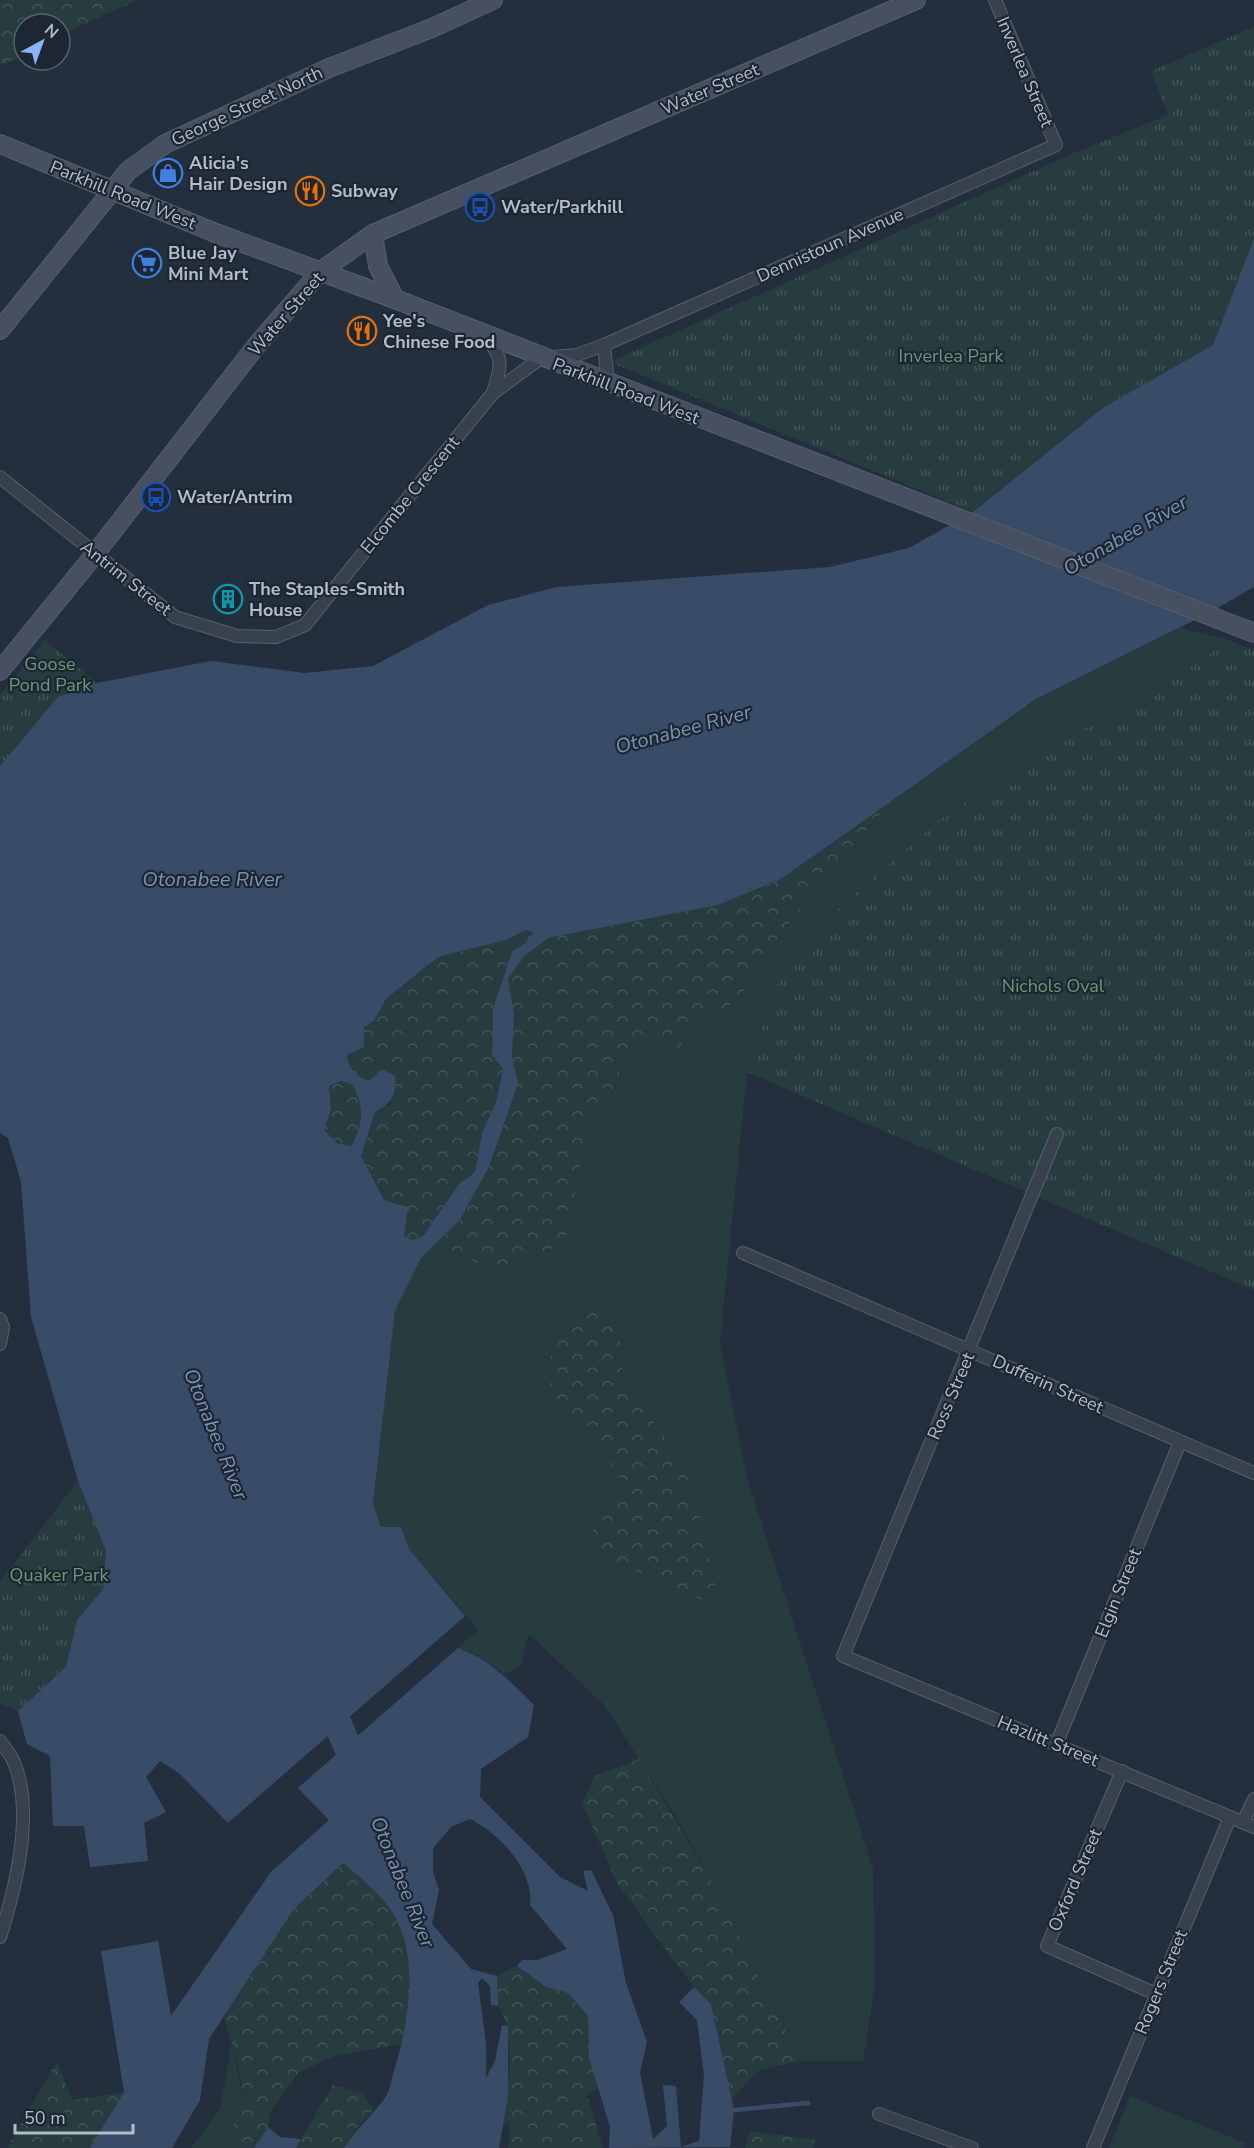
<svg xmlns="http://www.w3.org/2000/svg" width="1254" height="2148" viewBox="0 0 1254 2148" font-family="'Nunito Sans',sans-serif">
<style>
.grass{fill:#263c3f}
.forest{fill:url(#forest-crowns)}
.park{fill:url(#park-tufts)}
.water{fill:#394c67;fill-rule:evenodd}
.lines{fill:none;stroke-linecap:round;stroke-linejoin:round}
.stream{stroke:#394c67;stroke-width:4.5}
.river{stroke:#394c67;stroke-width:28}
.minor-casing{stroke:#565f6c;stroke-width:14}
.secondary-casing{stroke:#565f6c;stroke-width:20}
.minor{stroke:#38414e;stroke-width:12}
.secondary{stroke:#465061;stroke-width:18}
.labels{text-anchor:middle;stroke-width:4.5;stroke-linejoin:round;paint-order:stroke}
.street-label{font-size:18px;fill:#b4bcc9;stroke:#1d2633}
.poi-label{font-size:18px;font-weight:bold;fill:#b4bcc9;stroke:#1d2633;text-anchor:start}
.park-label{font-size:18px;fill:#6b9a76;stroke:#1d2633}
.water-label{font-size:20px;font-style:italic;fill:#7c92b1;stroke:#1d2633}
</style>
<defs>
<pattern id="forest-crowns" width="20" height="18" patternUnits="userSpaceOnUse" patternTransform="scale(1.5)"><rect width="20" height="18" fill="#263c3f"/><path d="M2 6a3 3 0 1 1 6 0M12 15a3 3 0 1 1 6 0" fill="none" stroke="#435659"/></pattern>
<pattern id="park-tufts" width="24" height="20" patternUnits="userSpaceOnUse" patternTransform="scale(1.5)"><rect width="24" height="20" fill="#263c3f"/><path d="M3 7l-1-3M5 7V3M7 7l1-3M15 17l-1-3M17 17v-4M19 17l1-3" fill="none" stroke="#435659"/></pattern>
</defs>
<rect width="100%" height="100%" fill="#242f3e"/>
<!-- grass -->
<g class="grass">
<path d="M 1180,628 L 1229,640 L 1186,671 L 1051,748 L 944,817 L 747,1072 L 720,1342 L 747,1478 L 873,1869 L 875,1984 L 863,2061 L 800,2061 L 715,1886 L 675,1815 L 604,1705 L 529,1634 L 520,1667 L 504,1674 L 472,1653 L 458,1648 L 478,1630 L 409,1549 L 401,1527 L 381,1527 L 373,1504 L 395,1311 L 421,1258 L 436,1243 L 496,1272 L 565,1243 L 590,1119 L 621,1081 L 616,1061 L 655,1040 L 679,1050 L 695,1021 L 738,1001 L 781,933 L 892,800 L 1036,699 Z"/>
<path d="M 232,2042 L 245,2107 L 218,2148 L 191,2148 L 220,2109 Z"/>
<path d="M 1130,2096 L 1245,2143 L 1243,2148 L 1109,2148 Z"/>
</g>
<!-- forest -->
<g class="forest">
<path d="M 0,0 L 137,0 L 60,35 L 60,24 L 24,24 L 24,56 L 0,66 Z"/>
<path d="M 892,800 L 781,933 L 738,1001 L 695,1021 L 679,1050 L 655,1040 L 616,1061 L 621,1081 L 590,1119 L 565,1243 L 496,1272 L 436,1243 L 459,1221 L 489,1167 L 517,1083 L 512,1058 L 514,1014 L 508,979 L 524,956 L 548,938 L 718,905 L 781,879 Z"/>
<path d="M 526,930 L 534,932 L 529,940 L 511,954 L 500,985 L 503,1068 L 496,1102 L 482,1133 L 475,1172 L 459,1184 L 423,1236 L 413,1240 L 404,1236 L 405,1226 L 399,1203 L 384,1200 L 361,1156 L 375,1112 L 391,1103 L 384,1070 L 368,1081 C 355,1075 348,1070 346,1055 L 364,1047 L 364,1027 L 374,1021 L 386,999 L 429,964 L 441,956 L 506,940 Z"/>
<path d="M 341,1081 L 352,1083 C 364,1106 364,1124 351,1146 L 337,1143 L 323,1130 L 331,1109 L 329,1086 Z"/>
<path d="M 586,1300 L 619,1331 L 623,1376 L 685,1468 L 698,1508 L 720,1608 L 584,1547 L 620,1478 L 589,1433 L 551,1391 L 551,1355 Z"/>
<path d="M 639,1759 L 715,1886 L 800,2061 L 757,2071 L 731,2100 L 711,2004 L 694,1987 L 650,1929 L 616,1881 L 582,1803 L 595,1776 Z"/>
<path d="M 343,1863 C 359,1878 381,1893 392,1912 C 414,1949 413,2004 402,2044 L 335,2056 L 299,2072 L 271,2111 L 268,2127 L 254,2148 L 218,2148 L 245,2107 L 237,2059 L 224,2017 L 294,1909 Z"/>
<path d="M 517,1966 L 546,1987 L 568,1993 L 588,2016 L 589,2058 L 599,2087 L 587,2095 L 603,2148 L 508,2148 L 510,2123 L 501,2124 L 508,2095 L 509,2059 L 508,2026 L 498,2006 L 497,1976 Z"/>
<path d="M 57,2061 L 72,2100 L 124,2092 L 90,2148 L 7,2148 Z"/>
<path d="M 333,2085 L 362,2093 L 374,2109 L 357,2128 L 344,2148 L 296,2148 Z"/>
<path d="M 750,2131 L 816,2140 L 813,2148 L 745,2148 Z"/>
</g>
<!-- park -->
<g class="park">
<path d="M 1254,27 L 1254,237 L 1213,345 L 1104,407 L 973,512 L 610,362 L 1069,155 L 1168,115 L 1151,71 Z"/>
<path d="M 45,640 L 97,683 L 58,697 L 0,767 L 0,695 Z"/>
<path d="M 1229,640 L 1254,651 L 1254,1290 L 747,1072 L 778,983 L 798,946 L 874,877 L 944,817 L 1051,748 L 1186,671 Z"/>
<path d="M 78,1481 L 106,1551 L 103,1589 L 77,1620 L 66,1667 L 18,1711 L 0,1704 L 0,1582 Z"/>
</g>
<!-- water -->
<g class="water">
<path d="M 1254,238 L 1254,587 L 1205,615 L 1036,699 L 781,879 L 718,905 L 548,938 L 524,956 L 508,979 L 514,1014 L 512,1058 L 518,1083 L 489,1167 L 459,1221 L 421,1258 L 395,1311 L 373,1504 L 381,1527 L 401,1527 L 409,1549 L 465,1616 L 228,1823 L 180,1774 L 160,1761 L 146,1777 L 166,1812 L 144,1823 L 148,1861 L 90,1867 L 84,1826 L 53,1826 L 50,1756 L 27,1744 L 18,1711 L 66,1667 L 77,1620 L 103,1589 L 106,1551 L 78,1481 L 31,1317 L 21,1182 L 8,1138 L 0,1133 L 0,766 L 58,697 L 97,683 L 211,661 L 305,673 L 373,666 L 488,605 L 557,587 L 830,567 L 909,548 L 973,512 L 1104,407 L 1213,345 ZM 526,930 L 533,932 L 529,940 L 511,954 L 493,1009 L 492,1055 L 503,1069 L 496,1102 L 482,1133 L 475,1172 L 459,1184 L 423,1236 L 413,1240 L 404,1236 L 408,1207 L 384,1200 L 361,1156 L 375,1112 C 393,1102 396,1096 395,1076 L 384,1070 L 368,1081 C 355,1075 348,1069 347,1055 L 364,1047 L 364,1027 L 374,1021 L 386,999 L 429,964 L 441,956 L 506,940 ZM 341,1081 L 352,1084 C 364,1105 364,1124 351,1146 L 337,1143 L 324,1130 L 331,1109 L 329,1086 Z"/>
<path d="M 458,1648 C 489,1659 511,1682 534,1705 L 528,1737 L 481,1769 L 480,1797 L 560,1877 L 588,1891 L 583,1871 L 591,1870 L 613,1915 L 626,1983 L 647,2042 L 640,2073 L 653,2139 L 667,2126 L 663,2085 L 676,2086 L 681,2147 L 699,2141 L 704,2075 L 697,2020 L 679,2002 L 694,1987 L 711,2004 L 734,2110 L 730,2147 L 609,2148 L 610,2127 L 589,2058 L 588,2016 L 568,1993 L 546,1987 L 517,1966 L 522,1960 L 537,1960 L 567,1949 L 530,1905 C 534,1870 500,1834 470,1819 L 451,1827 L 433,1848 L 433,1872 L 439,1890 L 432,1924 L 471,1969 L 497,1976 L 498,2006 L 491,2005 L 490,1986 L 482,1978 L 478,1983 L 486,2043 L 486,2078 L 495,2061 L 502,2025 L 508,2026 L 508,2095 L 499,2148 L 344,2148 C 356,2129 372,2116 385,2098 C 390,2091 392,2077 395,2068 C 409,2020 420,1957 392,1912 C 380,1893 360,1878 343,1863 L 294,1909 L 209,2039 L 200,2100 L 172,2148 L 90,2148 L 124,2092 L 101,1951 L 158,1941 L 171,2016 L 271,1872 L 329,1820 L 298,1788 Z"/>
<path d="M 268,2127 L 280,2137 L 301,2139 L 296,2148 L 254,2148 Z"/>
</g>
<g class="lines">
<!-- stream -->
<path class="stream" d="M 734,2110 L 808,2103"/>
<!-- river -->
<path class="river" d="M 324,1691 L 362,1781"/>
<!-- minor casing -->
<g class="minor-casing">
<g id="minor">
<path d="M 485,338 C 505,356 501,368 493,392"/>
<path d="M 604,345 L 608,384"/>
<path d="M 0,477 L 175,617 L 237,636 L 276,637 L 305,625 L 493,393 L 541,358 L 577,355 L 604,345 L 1056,145 L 995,0"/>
<path d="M 1057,1134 L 843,1656 L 1254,1827"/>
<path d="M 743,1253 L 1254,1473"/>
<path d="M 0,1319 L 3,1327 L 0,1344"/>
<path d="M 0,1741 C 5,1748 12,1756 15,1765 C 34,1815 16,1887 0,1937"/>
<path d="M 1056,1745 L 1180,1442"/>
<path d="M 1122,1771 L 1047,1946 L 1156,1994"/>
<path d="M 1243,1822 L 1254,1799"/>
<path d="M 879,2114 L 972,2148"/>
<path d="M 1093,2148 L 1230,1817"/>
</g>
</g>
<!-- secondary casing -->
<g class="secondary-casing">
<g id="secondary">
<path d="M 0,144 L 213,232 L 395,299 L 1254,633"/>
<path d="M 373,234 L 378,266 L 395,299"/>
<path d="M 0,330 L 128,171 L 165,144 L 329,68 L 432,28 L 493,0"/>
<path d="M 0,671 L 95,554 L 256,346 L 321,271 L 373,234 L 916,0"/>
</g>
</g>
<!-- minor -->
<use href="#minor" class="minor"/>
<!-- secondary -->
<use href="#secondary" class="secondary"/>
</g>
<!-- icons -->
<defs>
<g id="shop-ring" transform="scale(1.5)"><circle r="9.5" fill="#1d2633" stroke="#3f7fe0" stroke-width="1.5"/><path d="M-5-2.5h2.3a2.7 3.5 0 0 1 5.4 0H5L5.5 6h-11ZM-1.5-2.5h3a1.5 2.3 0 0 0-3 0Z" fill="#3f7fe0"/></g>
<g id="restaurant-ring" transform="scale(1.5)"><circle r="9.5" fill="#1d2633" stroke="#e8710a" stroke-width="1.5"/><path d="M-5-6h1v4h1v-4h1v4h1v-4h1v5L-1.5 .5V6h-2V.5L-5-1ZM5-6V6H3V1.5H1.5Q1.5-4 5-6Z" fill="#e8710a"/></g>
<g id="bus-ring" transform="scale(1.5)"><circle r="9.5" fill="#1d2633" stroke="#1a4fb4" stroke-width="1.5"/><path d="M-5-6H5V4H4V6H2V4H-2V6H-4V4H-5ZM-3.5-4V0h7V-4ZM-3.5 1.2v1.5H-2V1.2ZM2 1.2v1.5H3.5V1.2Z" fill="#1a4fb4"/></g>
<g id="supermarket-ring" transform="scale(1.5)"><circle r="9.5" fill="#1d2633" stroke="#3f7fe0" stroke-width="1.5"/><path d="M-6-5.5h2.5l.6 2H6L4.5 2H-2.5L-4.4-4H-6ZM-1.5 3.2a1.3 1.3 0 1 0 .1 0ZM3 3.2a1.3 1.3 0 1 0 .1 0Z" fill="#3f7fe0"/></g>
<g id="building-ring" transform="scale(1.5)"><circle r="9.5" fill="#1d2633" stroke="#0f9aa8" stroke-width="1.5"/><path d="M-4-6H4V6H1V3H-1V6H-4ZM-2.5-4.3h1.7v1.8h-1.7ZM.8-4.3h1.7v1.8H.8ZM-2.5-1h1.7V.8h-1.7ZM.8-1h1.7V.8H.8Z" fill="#0f9aa8"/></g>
</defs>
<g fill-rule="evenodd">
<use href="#shop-ring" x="168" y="173"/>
<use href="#restaurant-ring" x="310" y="191"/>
<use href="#bus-ring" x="480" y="207"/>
<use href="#supermarket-ring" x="147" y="263"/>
<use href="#restaurant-ring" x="362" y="331"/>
<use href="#bus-ring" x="156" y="497"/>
<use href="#building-ring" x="228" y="599"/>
</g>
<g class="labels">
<!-- street labels -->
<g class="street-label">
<text transform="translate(1025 72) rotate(67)" y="6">Inverlea Street</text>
<text transform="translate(710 89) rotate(-23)" y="6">Water Street</text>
<text transform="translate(247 106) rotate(-25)" y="6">George Street North</text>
<text transform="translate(123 195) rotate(22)" y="6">Parkhill Road West</text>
<text transform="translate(830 245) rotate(-24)" y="6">Dennistoun Avenue</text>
<text transform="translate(286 314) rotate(-49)" y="6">Water Street</text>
<text transform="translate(626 391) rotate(21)" y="6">Parkhill Road West</text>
<text transform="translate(410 495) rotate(-51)" y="6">Elcombe Crescent</text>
<text transform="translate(126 578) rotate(38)" y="6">Antrim Street</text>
<text transform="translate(1048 1384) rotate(24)" y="6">Dufferin Street</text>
<text transform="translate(951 1396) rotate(-67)" y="6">Ross Street</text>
<text transform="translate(1118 1593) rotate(-68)" y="6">Elgin Street</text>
<text transform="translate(1048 1741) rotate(22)" y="6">Hazlitt Street</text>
<text transform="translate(1075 1880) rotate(-67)" y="6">Oxford Street</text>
<text transform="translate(1161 1982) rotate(-68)" y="6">Rogers Street</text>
</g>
<!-- poi labels -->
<g class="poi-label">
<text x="189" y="169">Alicia's<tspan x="189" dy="21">Hair Design</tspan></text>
<text x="331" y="197">Subway</text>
<text x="501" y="213">Water/Parkhill</text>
<text x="168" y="259">Blue Jay<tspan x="168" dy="21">Mini Mart</tspan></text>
<text x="383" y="327">Yee's<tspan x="383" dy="21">Chinese Food</tspan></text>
<text x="177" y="503">Water/Antrim</text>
<text x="249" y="595">The Staples-Smith<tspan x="249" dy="21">House</tspan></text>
</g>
<!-- park labels -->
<g class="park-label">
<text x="951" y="362">Inverlea Park</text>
<text x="50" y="670">Goose<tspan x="50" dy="21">Pond Park</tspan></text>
<text x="1053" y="992">Nichols Oval</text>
<text x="59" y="1581">Quaker Park</text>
</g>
<!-- water labels -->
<g class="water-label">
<text transform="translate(1125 535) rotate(-30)" y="7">Otonabee River</text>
<text transform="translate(683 729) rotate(-15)" y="7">Otonabee River</text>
<text x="212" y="886">Otonabee River</text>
<text transform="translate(216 1434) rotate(68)" y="7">Otonabee River</text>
<text transform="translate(403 1882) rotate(68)" y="7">Otonabee River</text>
</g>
</g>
<!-- north arrow -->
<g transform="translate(42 42) rotate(41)"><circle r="28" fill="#1d2633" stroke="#59626f" stroke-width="1.5"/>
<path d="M0-4.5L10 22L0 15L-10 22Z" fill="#8ab4f8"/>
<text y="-9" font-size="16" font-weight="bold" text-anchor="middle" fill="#b4bcc9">N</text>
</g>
<!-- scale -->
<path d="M15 2124v9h118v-9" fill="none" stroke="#b4bcc9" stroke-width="3"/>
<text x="24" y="2124" font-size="18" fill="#b4bcc9" stroke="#1d2633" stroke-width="4.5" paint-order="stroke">50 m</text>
</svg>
